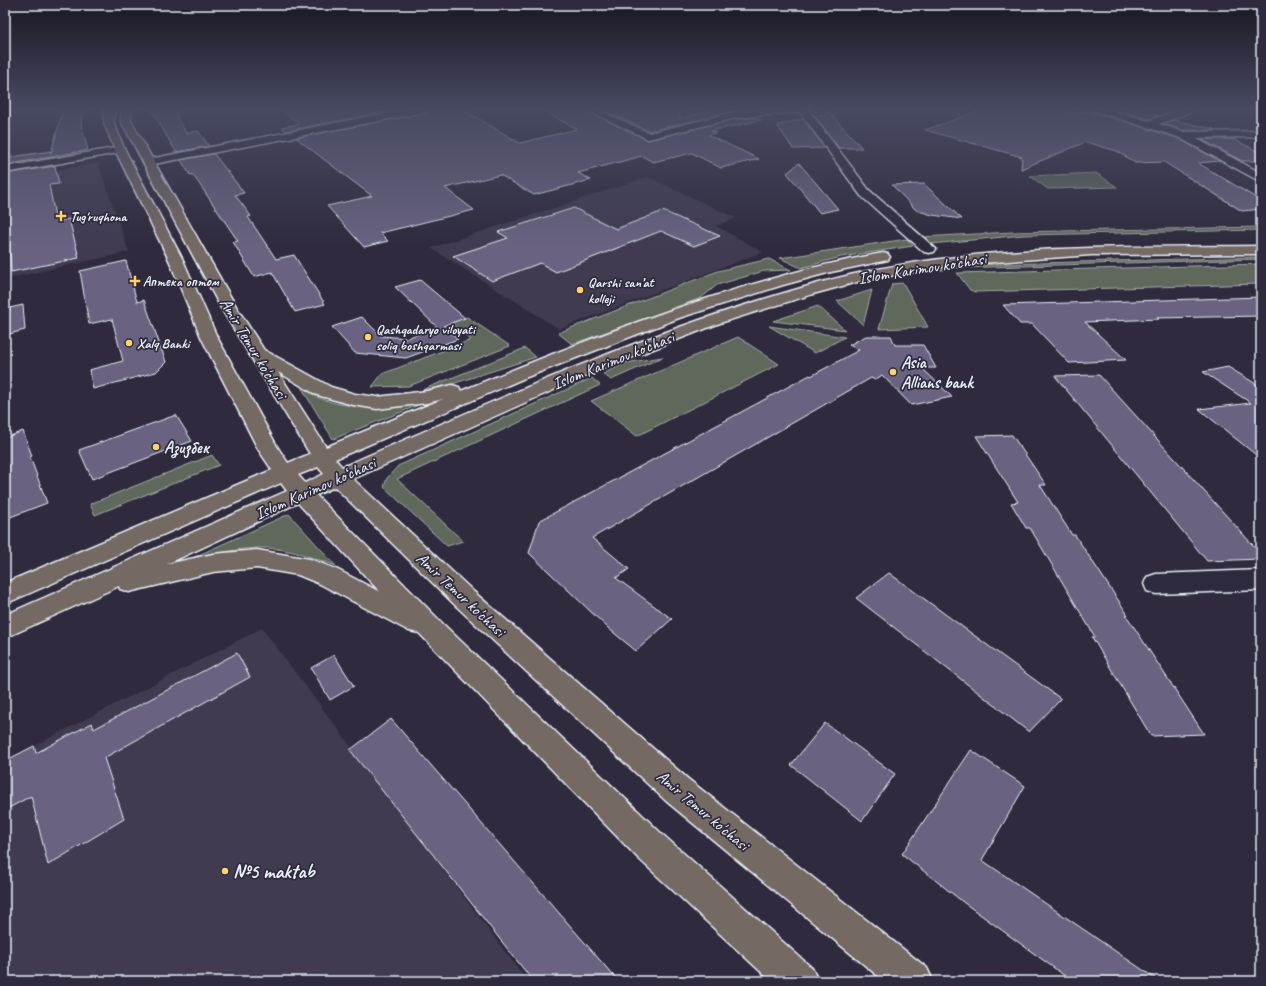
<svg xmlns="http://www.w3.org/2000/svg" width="1266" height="986" viewBox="0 0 1266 986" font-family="Caveat,sans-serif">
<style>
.built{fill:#403b51}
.green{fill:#61685c;stroke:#a4acaa}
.building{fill:#696381;stroke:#e8f1f8}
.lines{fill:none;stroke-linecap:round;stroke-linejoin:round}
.minor-casing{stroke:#e8f1f8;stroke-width:3}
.major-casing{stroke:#e8f1f8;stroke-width:3}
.minor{fill:#2f2a3d;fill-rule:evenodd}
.major{fill:#756964;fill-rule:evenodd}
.poi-dot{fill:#ffd166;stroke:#2f2a3d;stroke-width:1.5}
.labels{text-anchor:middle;stroke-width:3.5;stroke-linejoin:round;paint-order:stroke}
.far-poi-label{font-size:14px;font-weight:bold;fill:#e8f1f8;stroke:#2f2a3d;text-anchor:start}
.street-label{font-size:17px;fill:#e8f1f8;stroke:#2f2a3d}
.poi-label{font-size:17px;font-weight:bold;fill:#e8f1f8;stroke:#2f2a3d;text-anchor:start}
.near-poi-label{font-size:20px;font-weight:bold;fill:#e8f1f8;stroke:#2f2a3d;text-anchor:start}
</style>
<rect width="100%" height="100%" fill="#2f2a3d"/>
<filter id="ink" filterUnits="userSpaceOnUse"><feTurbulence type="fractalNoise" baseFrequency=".025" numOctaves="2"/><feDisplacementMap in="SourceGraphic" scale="8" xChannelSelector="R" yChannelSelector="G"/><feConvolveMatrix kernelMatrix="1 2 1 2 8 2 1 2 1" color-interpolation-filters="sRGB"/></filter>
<g filter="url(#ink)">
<!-- built -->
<g class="built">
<path d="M 98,163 L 129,252 L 5,279 L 5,179 Z"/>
<path d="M 648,177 L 736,218 L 716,226 L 763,252 L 559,329 L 431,248 Z"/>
<path d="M 262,628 L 527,981 L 5,981 L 5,761 Z"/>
</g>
<!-- green -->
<g class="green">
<path d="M 1096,173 L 1117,187 L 1048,189 L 1030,176 Z"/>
<path d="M 1261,227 L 1261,230 L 1023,235 L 931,244 L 922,237 L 1012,232 Z"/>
<path d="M 907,239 L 913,246 L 841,257 L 801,268 L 780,258 Z"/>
<path d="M 1261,257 L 1261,259 L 955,268 L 937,271 L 934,269 L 953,266 L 1003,264 Z"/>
<path d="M 769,259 L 791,270 L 764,271 L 717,285 L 701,298 L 572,344 L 558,333 L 718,271 Z"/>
<path d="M 1261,264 L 1261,284 L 975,292 L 970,290 L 957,273 Z"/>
<path d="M 903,283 L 928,327 L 879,329 L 892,284 Z"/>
<path d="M 872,290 L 863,325 L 837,301 Z"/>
<path d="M 818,306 L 845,330 L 773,321 Z"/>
<path d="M 467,317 L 510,346 L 409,386 L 372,387 L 382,374 L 471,340 L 450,322 Z"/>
<path d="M 769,326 L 845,337 L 815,353 Z"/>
<path d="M 738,337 L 779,364 L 637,436 L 591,401 Z"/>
<path d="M 525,348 L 536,357 L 446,386 L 422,390 Z"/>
<path d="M 663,357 L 611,380 L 603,374 L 625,363 Z"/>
<path d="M 592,378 L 600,385 L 397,479 L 463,541 L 447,546 L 384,487 L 387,478 L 398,466 Z"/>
<path d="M 301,387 C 308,391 315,397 322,399 C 358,412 393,406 429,401 L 333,439 Z"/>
<path d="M 212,455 L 219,465 L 95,515 L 90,504 Z"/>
<path d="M 289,514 L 336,566 C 314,558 290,549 267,548 C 241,547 215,554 190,559 Z"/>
</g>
<!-- building -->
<g class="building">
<path d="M 63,109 L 83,109 L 81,124 L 88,150 L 5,165 L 5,158 L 51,151 L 51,153 Z"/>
<path d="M 151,109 L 176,109 L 177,118 L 186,133 L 198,131 L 209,146 L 176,152 Z"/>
<path d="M 281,109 L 398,109 L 286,131 L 282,127 L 299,124 Z"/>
<path d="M 430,109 L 462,109 L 520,143 L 577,129 L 539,109 L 583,109 L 648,140 L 735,119 L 755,118 L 761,120 L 711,131 L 716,133 L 708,135 L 759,159 L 721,168 L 692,153 L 653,162 L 642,156 L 578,173 L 591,180 L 534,195 L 500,175 L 445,188 L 474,210 L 380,233 L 388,241 L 364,247 L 327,206 L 372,196 L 296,138 L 425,113 Z"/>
<path d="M 602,109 L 679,109 L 680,118 L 721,109 L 735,111 L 649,131 Z"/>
<path d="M 976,109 L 1056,109 L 1073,114 L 1085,111 L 1113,118 L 1177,138 L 1220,161 L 1198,163 L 1261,201 L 1261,209 L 1242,211 L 1164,162 L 1135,163 L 1117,151 L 1086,142 L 1021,169 L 1022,157 L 925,130 L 976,112 Z"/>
<path d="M 1137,110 L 1159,116 L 1149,119 L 1127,113 Z"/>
<path d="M 829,112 L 862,148 L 839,148 L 815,116 Z"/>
<path d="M 803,119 L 825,148 L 793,149 L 777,125 Z"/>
<path d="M 1174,120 L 1214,129 L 1215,130 L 1183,130 L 1163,124 Z"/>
<path d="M 1201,139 L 1233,139 L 1261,153 L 1261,161 L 1242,161 Z"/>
<path d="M 214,154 L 244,193 L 235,195 L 251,216 L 248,217 L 276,259 L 294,255 L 325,304 L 295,312 L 272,272 L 254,277 L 233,242 L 238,241 L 200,185 L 192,174 L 190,175 L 181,160 Z"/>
<path d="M 799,163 L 838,209 L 820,213 L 787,173 Z"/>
<path d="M 55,166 L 59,184 L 49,185 L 56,221 L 69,219 L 79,258 L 11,272 L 5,174 Z"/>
<path d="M 924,184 L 962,219 L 932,215 L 916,210 L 892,185 Z"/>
<path d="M 574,208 L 616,229 L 663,211 L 720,236 L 694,246 L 661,231 L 556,272 L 540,263 L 492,281 L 453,256 L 508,238 L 498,232 Z"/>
<path d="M 126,261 L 137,302 L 144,300 L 166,362 L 156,372 L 93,389 L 89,370 L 123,361 L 112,319 L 89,324 L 80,271 Z"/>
<path d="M 420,280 L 465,318 L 443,326 L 458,339 L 406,358 L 355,353 L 332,327 L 362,317 L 381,336 L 407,338 L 437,327 L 395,287 Z"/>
<path d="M 1261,297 L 1261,316 L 1157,318 L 1159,319 L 1085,322 L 1126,360 L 1069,363 L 1032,324 L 1020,324 L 1003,305 Z"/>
<path d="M 23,305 L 25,330 L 5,335 L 5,309 Z"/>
<path d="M 866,336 L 891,336 L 895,345 L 923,345 L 936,368 L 922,368 L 952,397 L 911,405 L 882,375 L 875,380 L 871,378 L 592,538 L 629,569 L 616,578 L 672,619 L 636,651 L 608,628 L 529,553 L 539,521 L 810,375 L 811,376 L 859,350 L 849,345 Z"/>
<path d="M 1228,367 L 1261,387 L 1261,459 L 1199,409 L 1251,403 L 1203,372 Z"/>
<path d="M 1099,375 L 1261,554 L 1261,559 L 1207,561 L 1055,376 Z"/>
<path d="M 176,415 L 192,441 L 92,479 L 79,450 Z"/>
<path d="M 23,431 L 32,456 L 30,457 L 47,503 L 5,519 L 5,438 Z"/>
<path d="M 1012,435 L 1046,485 L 1040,485 L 1072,535 L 1075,535 L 1128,615 L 1126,615 L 1204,734 L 1151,736 L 1092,637 L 1095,637 L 1030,528 L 1026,528 L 1011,503 L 1018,502 L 976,436 Z"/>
<path d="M 889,573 L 1061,699 L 1029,732 L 856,598 Z"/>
<path d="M 237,653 L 250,677 L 104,758 L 124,819 L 48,865 L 31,796 L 5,810 L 5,761 L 34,746 L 36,753 L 92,723 L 94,729 Z"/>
<path d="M 334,655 L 354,686 L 330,700 L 311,668 Z"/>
<path d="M 391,719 L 618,981 L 533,981 L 350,750 Z"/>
<path d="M 825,723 L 895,774 L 862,821 L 791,765 Z"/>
<path d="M 971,750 L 1025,786 L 982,860 L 1159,981 L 1072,981 L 963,902 L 902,854 Z"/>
</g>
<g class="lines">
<!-- minor casing -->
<g class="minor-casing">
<g id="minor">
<path d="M 408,109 L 429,109 L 425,112 L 149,165 L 145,164 L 143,162 L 145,160 L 149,159 Z"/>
<path d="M 584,109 L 597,109 L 649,133 L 735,112 L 766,109 L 810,109 L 809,111 L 869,190 L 936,249 L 934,252 L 929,253 L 924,252 L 861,196 L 800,112 L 735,118 L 648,139 Z"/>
<path d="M 1089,109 L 1106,109 L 1149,121 L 1182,109 L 1197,109 L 1159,124 L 1183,132 L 1261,131 L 1261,137 L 1195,138 L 1261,173 L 1261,182 L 1178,137 Z"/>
<path d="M 120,147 L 124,148 L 125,150 L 124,152 L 5,173 L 5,167 Z"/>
<path d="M 1261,570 L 1261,590 L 1156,594 L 1147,591 L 1144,584 L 1147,577 L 1156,574 Z"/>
</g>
</g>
<!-- major casing -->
<g class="major-casing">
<path id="major" d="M 104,109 L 114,109 L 114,123 L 125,150 L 183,260 L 217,337 L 278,448 L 288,463 L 310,454 L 221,308 L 121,121 L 121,109 L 131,109 L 131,121 L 237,308 L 264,350 L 331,387 L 355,394 L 377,397 L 427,391 L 452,385 L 459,387 L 461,391 C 563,349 665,309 771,279 C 808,268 845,260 883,253 L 888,254 L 890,257 L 888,260 L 831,272 L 783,285 L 679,318 L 527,377 L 335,459 L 342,467 C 480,408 617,344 761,300 C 794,290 826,280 859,273 C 990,244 1127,247 1261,246 L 1261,254 L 1091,255 L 954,265 L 861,281 L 813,294 L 720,323 L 592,373 L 353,479 L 474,592 L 688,779 L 927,968 L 933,981 L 884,981 L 666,801 L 456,606 L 335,487 L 316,495 L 443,624 L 662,834 L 812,968 L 818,981 L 771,981 L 638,858 L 419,633 L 409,631 L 320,584 L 298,575 L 257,568 L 213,572 L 129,592 L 120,589 L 119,586 L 5,638 L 5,615 L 287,491 L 281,483 L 5,604 L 5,583 L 272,470 L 258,449 L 201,337 L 169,260 L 115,150 L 104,123 ZM 278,372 L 317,395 L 353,405 L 377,409 L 427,403 L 443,399 L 326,447 ZM 318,467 L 324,474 L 305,483 L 298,475 ZM 298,503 L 380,592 L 338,570 L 310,559 L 257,550 L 213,554 L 167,564 Z"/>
</g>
<!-- minor -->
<use href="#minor" class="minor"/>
<!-- major -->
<use href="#major" class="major"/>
</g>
</g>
<!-- sky -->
<linearGradient id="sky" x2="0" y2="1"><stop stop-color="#1a1722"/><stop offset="0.44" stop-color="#474a62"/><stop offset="1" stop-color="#474a62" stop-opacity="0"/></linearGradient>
<rect width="1266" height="247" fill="url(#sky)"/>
<!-- markers -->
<g class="poi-dot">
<path d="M59 210h4v4h4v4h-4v4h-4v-4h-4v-4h4z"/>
<path d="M133 275h4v4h4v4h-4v4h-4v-4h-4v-4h4z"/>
<circle cx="580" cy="290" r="4"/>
<circle cx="368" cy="337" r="4"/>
<circle cx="129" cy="343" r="4"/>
<circle cx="893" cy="372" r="4"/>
<circle cx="156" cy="447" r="4"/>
<circle cx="225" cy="871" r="4"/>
</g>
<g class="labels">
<!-- far-poi labels -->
<g class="far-poi-label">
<text x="70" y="221">Tug'ruqhona</text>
<text x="143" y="286">Аптека оптом</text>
<text x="588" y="287">Qarshi san’at<tspan x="588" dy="16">kolleji</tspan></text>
<text x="376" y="334">Qashqadaryo viloyati<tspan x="376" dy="16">soliq boshqarmasi</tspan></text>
<text x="137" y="348">Xalq Banki</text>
</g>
<!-- street labels -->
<g class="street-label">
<text transform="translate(922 268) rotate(-9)" y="6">Islom Karimov ko‘chasi</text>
<text transform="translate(254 348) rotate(59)" y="6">Amir Temur ko'chasi</text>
<text transform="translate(613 360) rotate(-22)" y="6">Islom Karimov ko‘chasi</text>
<text transform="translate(315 488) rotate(-24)" y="6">Islom Karimov ko‘chasi</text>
<text transform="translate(461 594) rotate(43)" y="6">Amir Temur ko'chasi</text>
<text transform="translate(703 810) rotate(40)" y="6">Amir Temur ko'chasi</text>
</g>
<!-- poi labels -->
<g class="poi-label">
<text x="901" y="368">Asia<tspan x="901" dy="20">Allians bank</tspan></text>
<text x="164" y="453">Азизбек</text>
</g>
<!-- near-poi labels -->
<g class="near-poi-label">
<text x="233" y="878">№5 maktab</text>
</g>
</g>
<!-- margin -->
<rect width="1266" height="986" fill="none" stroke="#2f2a3d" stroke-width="20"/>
<rect x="10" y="10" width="1246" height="966" fill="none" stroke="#e8f1f8" stroke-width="1.5" filter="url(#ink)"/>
</svg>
